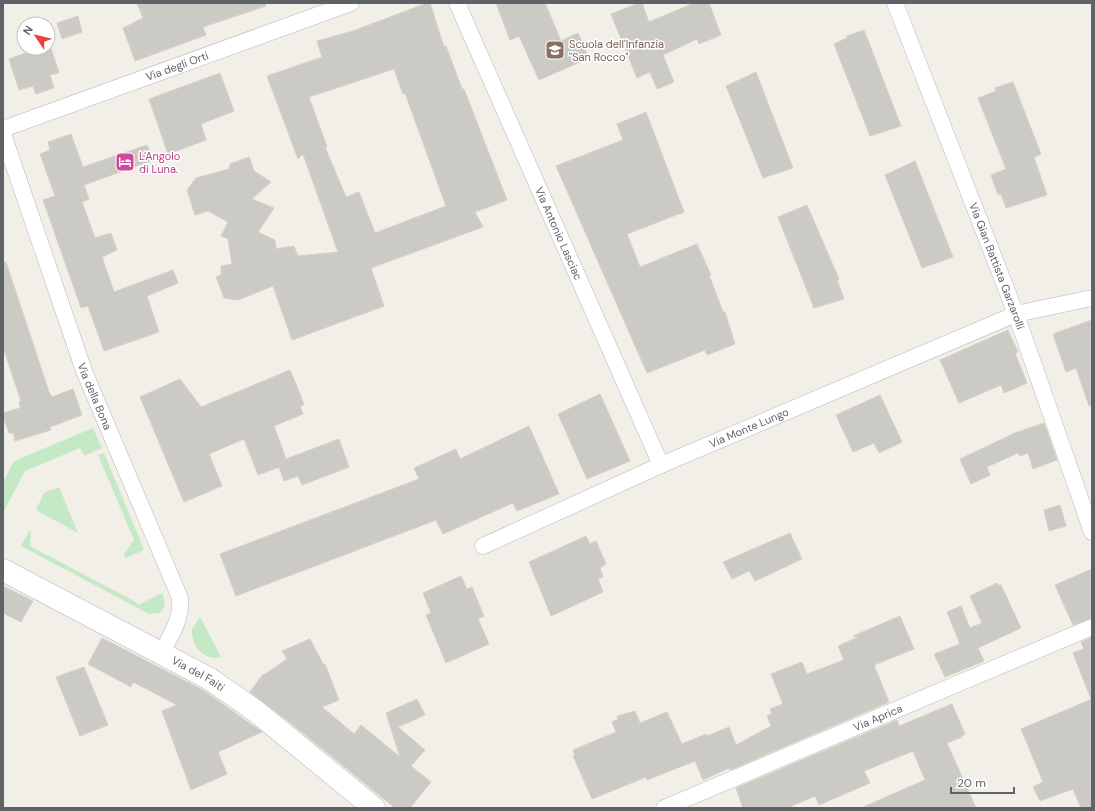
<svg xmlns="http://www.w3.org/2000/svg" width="1095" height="811" viewBox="0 0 1095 811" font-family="'DM Sans',sans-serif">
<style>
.green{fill:#c5e8c5}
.building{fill:#cccac5;stroke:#d6d1c6;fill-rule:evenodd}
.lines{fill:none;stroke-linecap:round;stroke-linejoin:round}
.street-casing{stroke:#b5b8bc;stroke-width:17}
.secondary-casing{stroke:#b6babf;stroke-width:23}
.street{stroke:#fff;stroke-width:16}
.secondary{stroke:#fff;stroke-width:22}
.labels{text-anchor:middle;stroke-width:3;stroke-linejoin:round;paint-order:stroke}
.education-label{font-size:11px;fill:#785e54;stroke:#fff;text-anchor:start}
.street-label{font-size:11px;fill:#5f6368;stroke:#fff}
.hotel-label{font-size:11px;fill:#b23c85;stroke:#fff;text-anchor:start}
</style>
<rect width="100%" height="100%" fill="#f1efe8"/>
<!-- green -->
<g class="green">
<path d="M 93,428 L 102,448 L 84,456 L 80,448 L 25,471 L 3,513 L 3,482 L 14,461 Z"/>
<path d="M 104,453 L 144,550 L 126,558 L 124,554 L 134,540 L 98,455 Z"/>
<path d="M 59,487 L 78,533 L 36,510 L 44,493 Z"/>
<path d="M 29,531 L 31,531 L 30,546 L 136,602 L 138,605 L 162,593 C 166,602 166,606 160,613 L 149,614 L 21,546 Z"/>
<path d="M 200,617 L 221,657 C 203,661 191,646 192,629 Z"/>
</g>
<!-- building -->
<g class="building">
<path d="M 137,3 L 265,3 L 266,6 L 203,27 L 206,35 L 135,61 L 123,28 L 143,18 Z"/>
<path d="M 427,3 L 430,3 L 444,47 L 446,46 L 462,89 L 464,89 L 507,200 L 475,212 L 483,227 L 371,268 L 384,306 L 292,340 L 273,286 L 238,300 L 224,298 L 216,277 L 221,275 L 221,266 L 232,264 L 228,239 L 221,236 L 228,222 L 208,211 L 195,215 L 187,190 L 196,178 L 229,169 L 230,164 L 249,157 L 254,171 L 271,182 L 252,199 L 274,208 L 258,232 L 275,240 L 276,249 L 294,246 L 298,256 L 338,252 L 303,154 L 298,159 L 267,76 L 322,57 L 317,41 L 353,31 ZM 394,69 L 403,94 L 405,93 L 446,206 L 375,233 L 359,192 L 346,197 L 325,147 L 327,147 L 309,97 Z"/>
<path d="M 496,3 L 545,3 L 561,41 L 578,33 L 589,58 L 539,80 L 519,36 L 510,40 Z"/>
<path d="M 639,3 L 642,3 L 649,22 L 694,3 L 709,3 L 721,35 L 699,44 L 697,39 L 663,55 L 674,82 L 657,89 L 650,72 L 637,78 L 611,14 Z"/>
<path d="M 78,16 L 82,32 L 62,39 L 57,23 Z"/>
<path d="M 864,30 L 901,126 L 870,136 L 834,44 L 847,38 L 847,36 Z"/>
<path d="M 40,48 L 51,48 L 59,73 L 50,75 L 54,88 L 36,94 L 33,86 L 19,90 L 9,59 Z"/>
<path d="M 756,72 L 793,168 L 763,178 L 726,86 Z"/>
<path d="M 220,73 L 234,111 L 201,124 L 206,140 L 168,154 L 149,99 Z"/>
<path d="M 1013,82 L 1041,154 L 1034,157 L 1047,195 L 1006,208 L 1001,194 L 998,195 L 991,175 L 1006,169 L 978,98 L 996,91 L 995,88 Z"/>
<path d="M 646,112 L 684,212 L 627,234 L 640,267 L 697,244 L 711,275 L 709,275 L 723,312 L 725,312 L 735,344 L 707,355 L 705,350 L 647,373 L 556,166 L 623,140 L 617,124 Z"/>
<path d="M 71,134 L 83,167 L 147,145 L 153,160 L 84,185 L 89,199 L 82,202 L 95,238 L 111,233 L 117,250 L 102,257 L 114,292 L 173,270 L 178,283 L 147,296 L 159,332 L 104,351 L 88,306 L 81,308 L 43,200 L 55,196 L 40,154 L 50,150 L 48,142 Z"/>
<path d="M 915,161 L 953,257 L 922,268 L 885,175 Z"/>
<path d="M 807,205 L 839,279 L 837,280 L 844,299 L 814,308 L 778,217 Z"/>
<path d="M 3,262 L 6,262 L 49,392 L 52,397 L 73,389 L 82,415 L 50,427 L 51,430 L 15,441 L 13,433 L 9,433 L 3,417 L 3,413 L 20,408 L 19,402 L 21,401 L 3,347 Z"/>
<path d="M 1092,320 L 1092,405 L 1089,406 L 1076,368 L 1066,372 L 1053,334 Z"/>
<path d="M 1008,330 L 1018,352 L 1015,353 L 1027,383 L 1004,393 L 1001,385 L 959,403 L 940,360 Z"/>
<path d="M 290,370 L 304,404 L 300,407 L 303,414 L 274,426 L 286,459 L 339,439 L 349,467 L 302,485 L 298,476 L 284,481 L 279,467 L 258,475 L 244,439 L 209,454 L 222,486 L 184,502 L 140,397 L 180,379 L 201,407 Z"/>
<path d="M 600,394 L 630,461 L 587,479 L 558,414 Z"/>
<path d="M 880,395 L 902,442 L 879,453 L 874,443 L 853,452 L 836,415 Z"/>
<path d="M 1044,423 L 1057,460 L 1033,469 L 1028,453 L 1020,456 L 1018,453 L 987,467 L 990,475 L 971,484 L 960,459 L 1015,433 Z"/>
<path d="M 529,426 L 559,494 L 517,511 L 513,503 L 443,534 L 436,520 L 236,596 L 220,554 L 419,479 L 414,468 L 456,449 L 460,459 Z"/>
<path d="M 1060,505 L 1066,526 L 1049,531 L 1044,510 Z"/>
<path d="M 790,533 L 802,559 L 755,581 L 749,571 L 732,579 L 723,562 Z"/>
<path d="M 586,536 L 590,544 L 596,541 L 606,564 L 600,568 L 603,577 L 598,579 L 603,592 L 551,616 L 529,562 Z"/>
<path d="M 1092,569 L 1092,618 L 1073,625 L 1055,585 Z"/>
<path d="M 461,576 L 467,589 L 472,587 L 484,616 L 478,619 L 489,644 L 446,663 L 426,615 L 431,613 L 423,593 Z"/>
<path d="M 997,583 L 999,586 L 1001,585 L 1021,628 L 978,648 L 984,661 L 945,677 L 934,654 L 960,644 L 947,612 L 961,606 L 970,628 L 982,623 L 970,596 Z"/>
<path d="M 3,586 L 33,601 L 21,622 L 3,613 Z"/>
<path d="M 900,616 L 914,649 L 874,665 L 889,702 L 730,770 L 729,768 L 703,780 L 695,761 L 647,780 L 646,777 L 592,799 L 573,756 L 575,755 L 573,750 L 616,732 L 612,722 L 618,719 L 617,716 L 635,711 L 640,723 L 667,712 L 682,744 L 706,734 L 707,736 L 729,727 L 736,745 L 771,726 L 767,716 L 772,714 L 770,709 L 783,704 L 771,674 L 802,662 L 807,674 L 844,660 L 838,646 L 858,637 L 853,636 Z"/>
<path d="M 1092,637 L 1092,699 L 1091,699 L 1073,653 L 1084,649 L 1081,642 Z"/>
<path d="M 102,638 L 203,690 L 262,732 L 218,752 L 227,774 L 191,790 L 162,711 L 177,705 L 133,682 L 131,687 L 88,664 Z"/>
<path d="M 310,639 L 323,664 L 325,664 L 339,700 L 322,707 L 354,734 L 361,725 L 400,757 L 386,713 L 417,699 L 425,715 L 398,727 L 425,750 L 411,766 L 431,782 L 410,808 L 395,808 L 288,721 L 250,692 L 263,674 L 264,675 L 287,659 L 282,651 Z"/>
<path d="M 84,667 L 108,725 L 80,736 L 56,677 Z"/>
<path d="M 1092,699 L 1092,808 L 1081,808 L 1073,789 L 1040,801 L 1033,787 L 1043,782 L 1021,729 Z"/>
<path d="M 952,704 L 965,734 L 961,736 L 962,737 L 947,743 L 976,808 L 861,808 L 925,780 L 913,751 L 864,771 L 870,783 L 819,805 L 815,796 L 787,808 L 743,808 L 736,788 L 897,720 L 899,726 Z"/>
</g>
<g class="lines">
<!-- street casing -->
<g class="street-casing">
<g id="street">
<path id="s1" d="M 457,3 L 661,465"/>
<path id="s2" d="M 895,3 L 1016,314 L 1092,532"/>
<path id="s3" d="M 3,129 L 351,3"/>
<path id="s4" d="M 3,134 L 84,371 L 180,598 C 182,619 171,635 161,654"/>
<path id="s5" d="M 483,546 L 661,465 L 1016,314 L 1092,298"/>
<path id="s6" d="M 664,808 L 1092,627"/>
</g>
</g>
<!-- secondary casing -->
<g class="secondary-casing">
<g id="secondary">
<path id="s7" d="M 3,570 L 210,679 L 257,712 L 374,808"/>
</g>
</g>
<!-- street -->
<use href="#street" class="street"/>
<!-- secondary -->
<use href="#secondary" class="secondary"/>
</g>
<!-- icons -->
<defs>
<g id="school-square" transform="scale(1)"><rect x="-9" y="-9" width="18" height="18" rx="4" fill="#8d6e63" stroke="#fff"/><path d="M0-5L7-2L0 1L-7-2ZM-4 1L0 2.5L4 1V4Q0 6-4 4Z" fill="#fff"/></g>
<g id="hotel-square" transform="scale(1)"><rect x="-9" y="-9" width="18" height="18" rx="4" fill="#d1479c" stroke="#fff"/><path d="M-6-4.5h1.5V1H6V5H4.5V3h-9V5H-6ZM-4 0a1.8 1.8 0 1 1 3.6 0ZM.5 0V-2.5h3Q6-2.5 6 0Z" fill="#fff"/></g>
</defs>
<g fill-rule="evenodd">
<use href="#school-square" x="555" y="50"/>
<use href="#hotel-square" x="125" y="162"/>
</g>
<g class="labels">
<!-- education labels -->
<g class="education-label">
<text x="569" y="48">Scuola dell'Infanzia<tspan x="569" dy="13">"San Rocco"</tspan></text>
</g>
<!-- street labels -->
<g class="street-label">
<text dy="4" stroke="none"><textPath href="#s3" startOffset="185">Via degli Orti</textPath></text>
<text dy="4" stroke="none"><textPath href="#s1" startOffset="252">Via Antonio Lasciac</textPath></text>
<text dy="4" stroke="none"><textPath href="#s2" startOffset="282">Via Gian Battista Garzarolli</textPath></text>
<text dy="4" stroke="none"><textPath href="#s4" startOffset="278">Via della Bona</textPath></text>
<text dy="4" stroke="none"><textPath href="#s5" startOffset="291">Via Monte Lungo</textPath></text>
<text dy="4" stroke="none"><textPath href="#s7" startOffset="221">Via del Faiti</textPath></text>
<text dy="4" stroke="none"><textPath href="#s6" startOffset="232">Via Aprica</textPath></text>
</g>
<!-- hotel labels -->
<g class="hotel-label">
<text x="139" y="160">L'Angolo<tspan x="139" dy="13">di Luna.</tspan></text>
</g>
</g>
<!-- border -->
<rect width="1095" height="811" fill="none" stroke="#5f6368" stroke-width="8"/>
<!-- north arrow -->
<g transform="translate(36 36) rotate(305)"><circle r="19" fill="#ffffff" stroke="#bfc1c3"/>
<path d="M0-3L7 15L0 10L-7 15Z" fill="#ea4335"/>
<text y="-6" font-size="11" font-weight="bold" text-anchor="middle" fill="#5f6368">N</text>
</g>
<!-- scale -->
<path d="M951 787v6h63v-6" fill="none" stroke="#5f6368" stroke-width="2"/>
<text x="957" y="787" font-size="12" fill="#5f6368" stroke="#ffffff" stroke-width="3" paint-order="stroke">20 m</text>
</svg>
